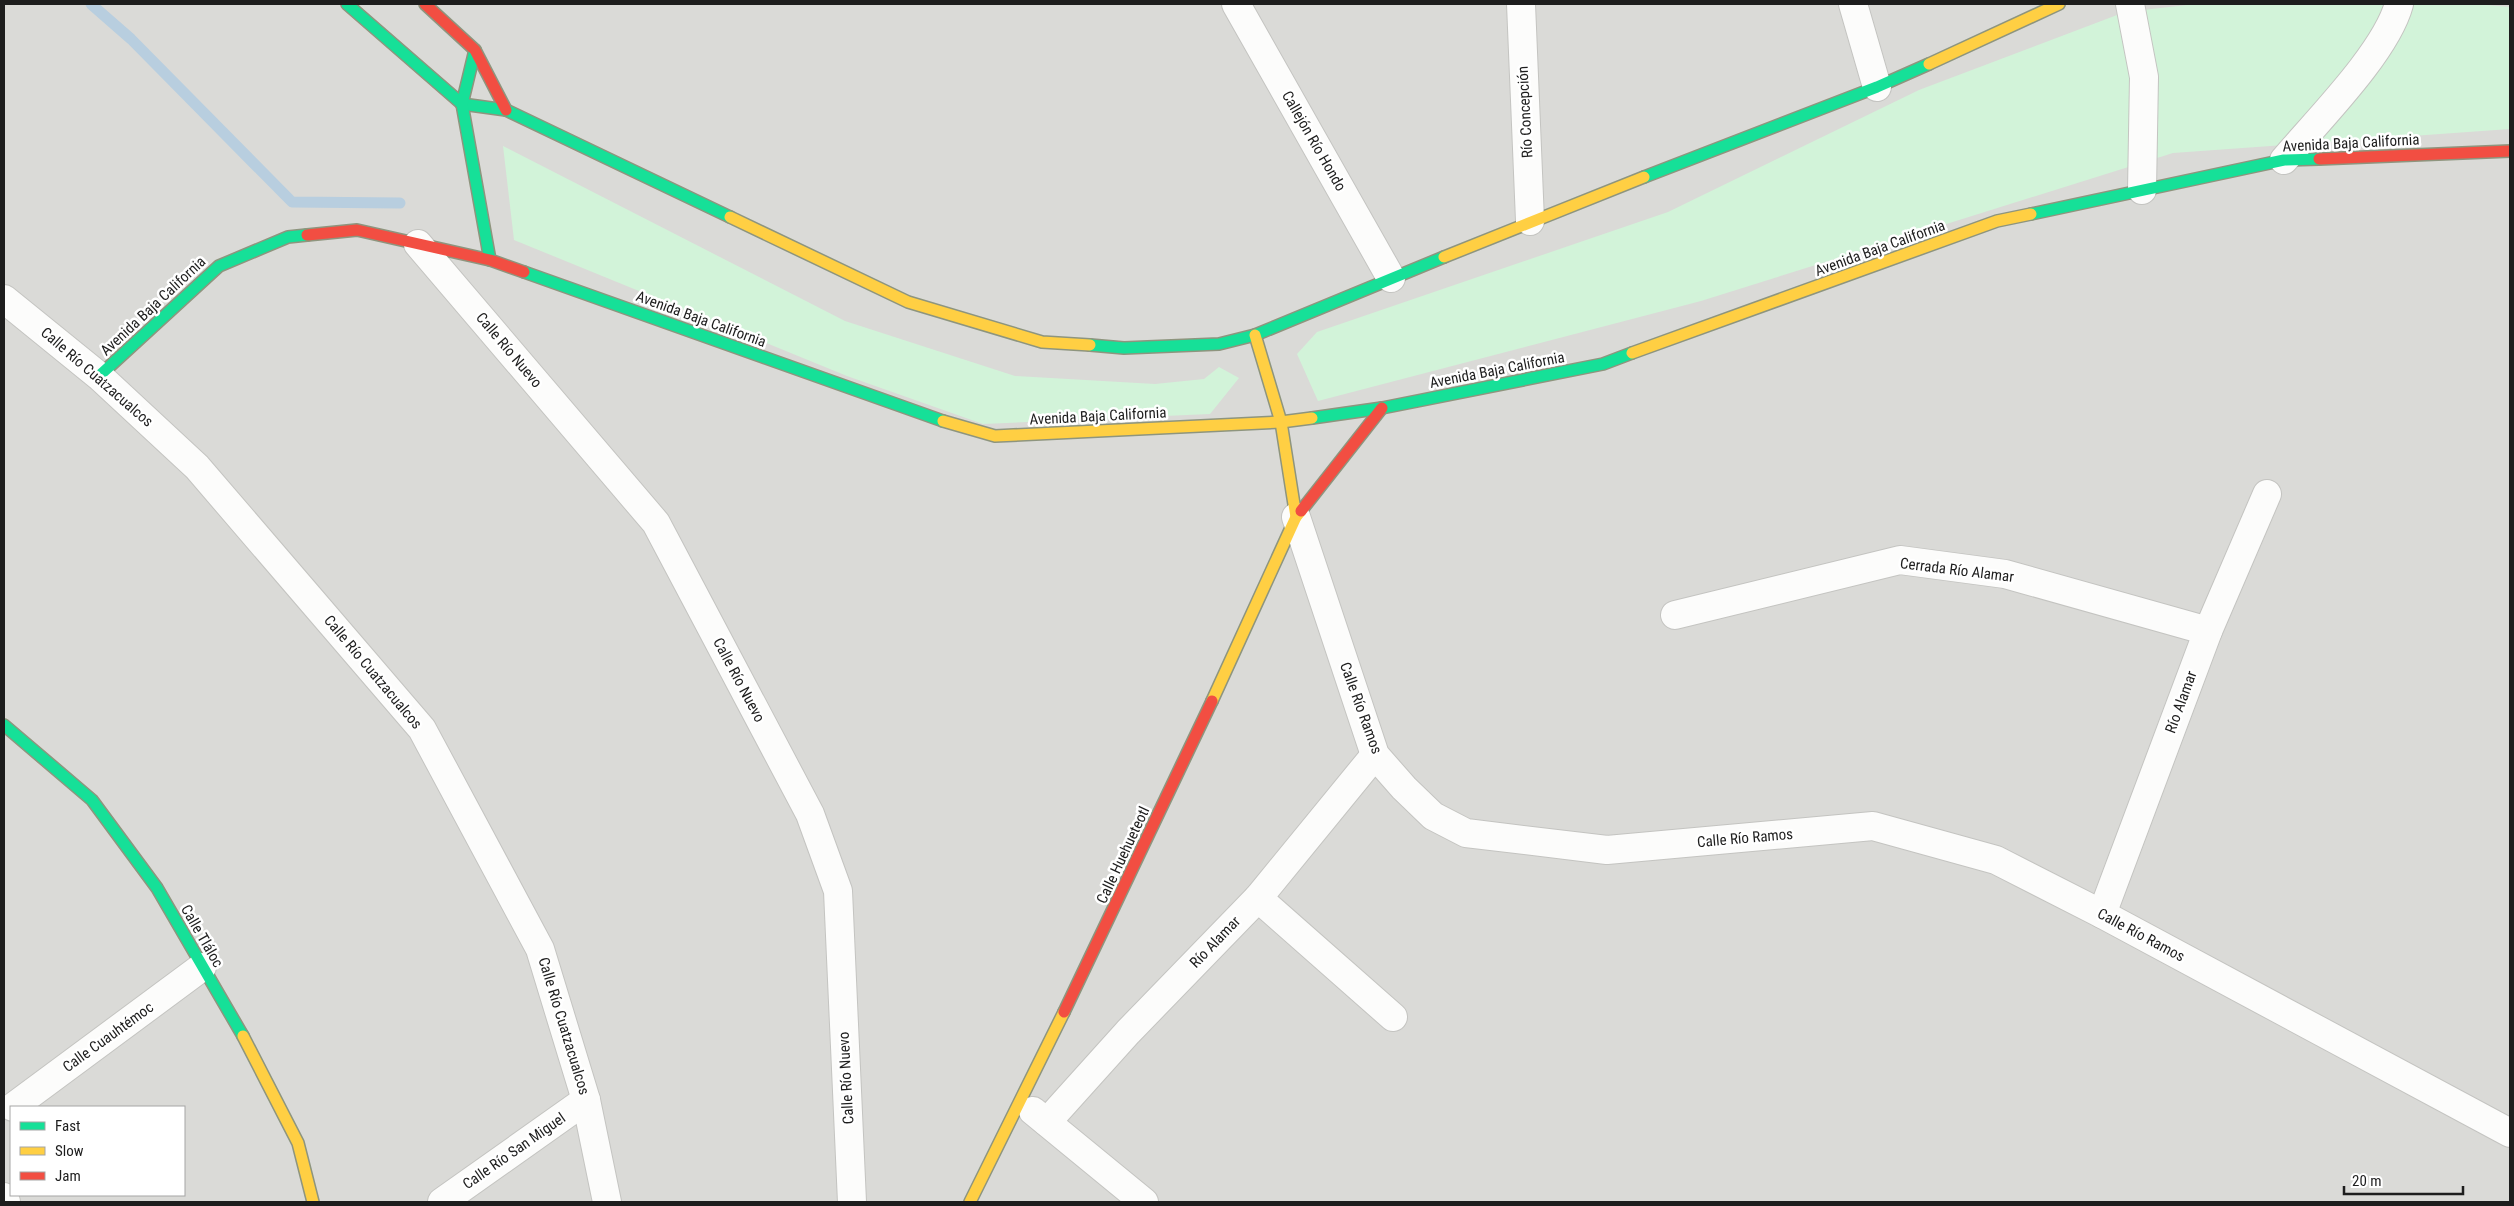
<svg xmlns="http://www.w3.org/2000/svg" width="2514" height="1206" viewBox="0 0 2514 1206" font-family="'Roboto Condensed',sans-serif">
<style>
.residential{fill:#dadad7;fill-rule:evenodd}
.park{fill:#d2f3d9}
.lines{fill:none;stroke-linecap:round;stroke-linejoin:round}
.stream{stroke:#b8cedf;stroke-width:11}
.street-casing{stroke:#c4c4c1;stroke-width:30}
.fast-casing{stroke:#8e957e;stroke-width:14}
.slow-casing{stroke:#8e957e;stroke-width:14}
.jam-casing{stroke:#8e957e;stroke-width:14}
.street{stroke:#fcfcfb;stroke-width:28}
.fast{stroke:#16e098;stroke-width:11}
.slow{stroke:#ffcf43;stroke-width:11}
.jam{stroke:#f24e42;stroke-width:11}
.labels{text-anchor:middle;stroke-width:5;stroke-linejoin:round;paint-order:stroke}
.street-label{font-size:15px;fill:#1d1d1d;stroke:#fff}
</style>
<rect width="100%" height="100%" fill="#ebebe5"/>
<!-- residential -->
<path class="residential" d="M 4,4 L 2510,4 L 2510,1202 L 4,1202 ZM 11,1107 L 184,1107 L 184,1195 L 11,1195 Z"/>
<!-- park -->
<g class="park">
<path d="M 2196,4 L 2475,4 L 2510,7 L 2510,129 L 2173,153 L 1701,301 L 1318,401 L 1297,354 L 1317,332 L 1668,212 L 1919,90 L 2125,12 Z"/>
<path d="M 503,146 L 845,321 L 1015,376 L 1155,384 L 1204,379 L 1219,367 L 1239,378 L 1210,414 L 983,424 L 847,376 L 514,240 Z"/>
</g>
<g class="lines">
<!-- stream -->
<path class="stream" d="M 91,4 L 131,39 L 292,202 L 400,203"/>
<!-- street casing -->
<g class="street-casing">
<g id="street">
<path d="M 1236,4 L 1391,278"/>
<path d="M 1521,4 L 1530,221"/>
<path d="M 1853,4 L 1877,87"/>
<path d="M 2130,4 L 2144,77 L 2142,190"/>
<path d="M 2284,160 C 2318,120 2386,52 2399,4"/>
<path d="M 418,244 L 656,523 L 810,814 L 838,891 L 852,1202"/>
<path d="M 4,299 L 99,376 L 197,467 L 422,729 L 540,949 L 586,1100 L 607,1202"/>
<path d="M 1296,517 L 1375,755 L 1404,788 L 1433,816 L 1466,833 L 1607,850 L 1873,826 L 1996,860 L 2102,914 L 2510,1133"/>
<path d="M 1675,615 L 1900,560 L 2005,574 L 2208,631"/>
<path d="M 1258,898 L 1393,1017"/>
<path d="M 2102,914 L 2208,631 L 2267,494"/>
<path d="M 13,1107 L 202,967"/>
<path d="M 1033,1111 L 1144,1202"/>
<path d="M 1047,1122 L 1128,1032 L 1258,898 L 1375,755"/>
<path d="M 4,1197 L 6,1202"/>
<path d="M 442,1202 L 586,1100"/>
</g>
</g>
<!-- fast casing -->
<g class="fast-casing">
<g id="fast">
<path d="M 347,4 L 462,104 L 506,110 L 730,217"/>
<path d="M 475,50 L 462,104 L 490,260"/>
<path d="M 1644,177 L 1877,87 L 1929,64"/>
<path d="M 2031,214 L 2284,160 L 2319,159"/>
<path d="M 524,272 L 943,421"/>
<path d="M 1090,345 L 1124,348 L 1219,344 L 1255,335 L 1444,257"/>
<path d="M 99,376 L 219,266 L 288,237 L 307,235"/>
<path d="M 1312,418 L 1382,408 L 1603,364 L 1632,353"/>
<path d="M 4,725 L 92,800 L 157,888 L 243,1036"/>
</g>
</g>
<!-- slow casing -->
<g class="slow-casing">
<g id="slow">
<path d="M 1929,64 L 2059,4"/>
<path d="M 730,217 L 908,302 L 1042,342 L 1090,345"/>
<path d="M 1444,257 L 1644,177"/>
<path d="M 1255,335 L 1281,422 L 1296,517"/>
<path d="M 1632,353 L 1997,221 L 2031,214"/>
<path d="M 943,421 L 995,436 L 1281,422 L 1312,418"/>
<path d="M 1212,701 L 1296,517 L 1301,511"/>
<path d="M 243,1036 L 298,1143 L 313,1202"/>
<path d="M 970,1202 L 1064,1012"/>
</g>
</g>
<!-- jam casing -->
<g class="jam-casing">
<g id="jam">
<path d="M 425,4 L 475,50 L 506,110"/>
<path d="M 2319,159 L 2510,151"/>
<path d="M 307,235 L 357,230 L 490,260 L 524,272"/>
<path d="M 1301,511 L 1382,408"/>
<path d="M 1064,1012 L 1212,701"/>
</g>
</g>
<!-- street -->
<use href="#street" class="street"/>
<!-- fast -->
<use href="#fast" class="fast"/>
<!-- slow -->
<use href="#slow" class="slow"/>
<!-- jam -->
<use href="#jam" class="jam"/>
</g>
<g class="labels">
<!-- street labels -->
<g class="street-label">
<text transform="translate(1525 112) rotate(-93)" y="5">Río Concepción</text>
<text transform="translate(1314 141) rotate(60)" y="5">Callejón Río Hondo</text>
<text transform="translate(2351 143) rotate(-3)" y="5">Avenida Baja California</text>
<text transform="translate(1880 248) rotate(-20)" y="5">Avenida Baja California</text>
<text transform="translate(153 306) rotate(-43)" y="5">Avenida Baja California</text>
<text transform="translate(701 319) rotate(20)" y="5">Avenida Baja California</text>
<text transform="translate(509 350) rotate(50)" y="5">Calle Río Nuevo</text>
<text transform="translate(1497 370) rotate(-11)" y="5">Avenida Baja California</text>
<text transform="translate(97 377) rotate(41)" y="5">Calle Río Cuatzacualcos</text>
<text transform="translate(1098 416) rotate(-3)" y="5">Avenida Baja California</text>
<text transform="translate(1957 570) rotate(7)" y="5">Cerrada Río Alamar</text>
<text transform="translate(373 672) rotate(50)" y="5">Calle Río Cuatzacualcos</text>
<text transform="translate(739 680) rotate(62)" y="5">Calle Río Nuevo</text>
<text transform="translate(2181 702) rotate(-70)" y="5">Río Alamar</text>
<text transform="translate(1361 708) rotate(70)" y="5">Calle Río Ramos</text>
<text transform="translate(1745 838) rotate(-5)" y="5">Calle Río Ramos</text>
<text transform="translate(1123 855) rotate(-65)" y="5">Calle Huehueteotl</text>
<text transform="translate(2141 935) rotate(28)" y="5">Calle Río Ramos</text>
<text transform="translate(202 936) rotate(60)" y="5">Calle Tláloc</text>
<text transform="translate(1215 942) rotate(-46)" y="5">Río Alamar</text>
<text transform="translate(564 1026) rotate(73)" y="5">Calle Río Cuatzacualcos</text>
<text transform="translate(108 1037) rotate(-36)" y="5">Calle Cuauhtémoc</text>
<text transform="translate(846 1078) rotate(-93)" y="5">Calle Río Nuevo</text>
<text transform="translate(514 1151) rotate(-35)" y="5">Calle Río San Miguel</text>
</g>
</g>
<!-- border -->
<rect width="2514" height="1206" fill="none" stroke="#1d1d1d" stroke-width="10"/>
<!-- legend -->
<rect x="10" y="1106" width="175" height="90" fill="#ffffff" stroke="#a5a5a5"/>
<rect x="20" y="1122" width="25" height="8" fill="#16e098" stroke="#a5a5a5"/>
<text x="55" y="1131" font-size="15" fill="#1d1d1d">Fast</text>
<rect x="20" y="1147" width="25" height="8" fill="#ffcf43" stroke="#a5a5a5"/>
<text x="55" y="1156" font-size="15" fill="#1d1d1d">Slow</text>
<rect x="20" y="1172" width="25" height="8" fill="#f24e42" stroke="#a5a5a5"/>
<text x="55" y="1181" font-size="15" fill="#1d1d1d">Jam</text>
<!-- scale -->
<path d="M2344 1186v8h119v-8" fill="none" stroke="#1d1d1d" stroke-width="2.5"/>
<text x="2352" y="1186" font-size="15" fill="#1d1d1d" stroke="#ffffff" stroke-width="4" paint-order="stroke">20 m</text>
</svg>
